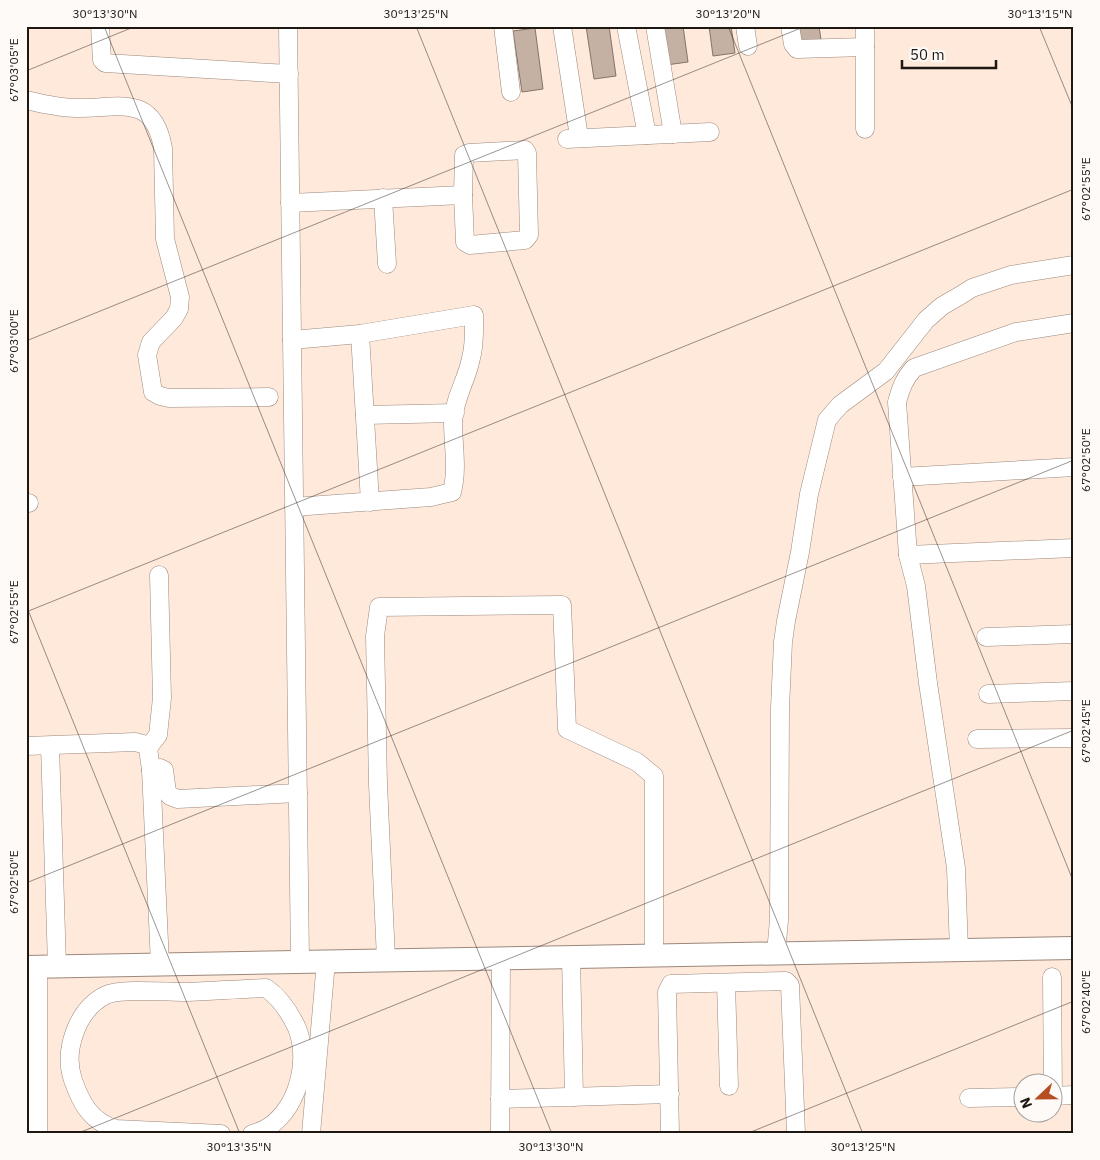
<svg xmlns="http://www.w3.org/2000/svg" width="1100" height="1160" viewBox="0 0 1100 1160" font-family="'IBM Plex Sans',sans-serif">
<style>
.building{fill:#c5b1a3;stroke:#867367}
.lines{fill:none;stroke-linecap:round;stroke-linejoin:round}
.minor-casing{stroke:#9b887b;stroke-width:19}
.major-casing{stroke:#9b887b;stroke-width:24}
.minor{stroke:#fff;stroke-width:18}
.major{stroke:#fff;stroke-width:22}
.ticks{fill:none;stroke:#1e1712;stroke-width:1;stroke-opacity:0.45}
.neatline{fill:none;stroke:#1e1712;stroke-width:2}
.ticks-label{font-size:12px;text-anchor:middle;fill:#1e1712}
</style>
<rect width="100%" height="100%" fill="#fee9db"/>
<!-- building -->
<g class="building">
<path d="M 586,26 L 609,26 L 616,76 L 594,79 Z"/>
<path d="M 661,26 L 683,26 L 688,62 L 666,65 Z"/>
<path d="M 709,26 L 731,26 L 735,53 L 713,56 Z"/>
<path d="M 797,26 L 819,26 L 821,40 L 799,43 Z"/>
<path d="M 535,28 L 543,89 L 522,92 L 513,31 Z"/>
</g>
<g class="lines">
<!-- minor casing -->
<g class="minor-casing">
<g id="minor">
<path d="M 100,26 L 102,60 L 105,63 L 289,74"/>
<path d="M 288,26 L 300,961"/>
<path d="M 503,26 L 511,92"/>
<path d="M 562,26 L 579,137"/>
<path d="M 626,26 L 647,135"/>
<path d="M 655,26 L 673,134"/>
<path d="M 745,26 L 748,46"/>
<path d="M 790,26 L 793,44 L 797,49 L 865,47"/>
<path d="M 865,26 L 865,129"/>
<path d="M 26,100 C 43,104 58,108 76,108 C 118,109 153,92 163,148 L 165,239 L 180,297 L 179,309 L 174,318 L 151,342 L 147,355 L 153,392 L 160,396 L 169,398 L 269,397"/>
<path d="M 567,139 L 710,132"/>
<path d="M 525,150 L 527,153 L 529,235 L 525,240 L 470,245 L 465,242 L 463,195 L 464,155 L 469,153 Z"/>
<path d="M 383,198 L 387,264"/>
<path d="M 290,203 L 463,195"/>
<path d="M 360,334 L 370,502"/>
<path d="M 292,340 L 360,334 L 474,315 C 474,330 475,344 471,358 C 467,380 454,398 453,422 C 453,445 458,469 452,492 L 431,497 L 294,507"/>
<path d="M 365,415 L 455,413"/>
<path d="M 902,477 L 1074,467"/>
<path d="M 26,503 L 29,503"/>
<path d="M 908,555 L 1074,548"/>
<path d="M 986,637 L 1074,634"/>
<path d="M 988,694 L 1074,691"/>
<path d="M 977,739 L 1074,738"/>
<path d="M 26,746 L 135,742 L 143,744 L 148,748 L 151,770 L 160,964"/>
<path d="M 50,746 L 57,965"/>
<path d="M 148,748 L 158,735 L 162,698 L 159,575"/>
<path d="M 151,770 L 160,768 L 164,770 L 167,792 L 170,796 L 178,799 L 298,793"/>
<path d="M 959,950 L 956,868 L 928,683 L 916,586 L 908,555 L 897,402 C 901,388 904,379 914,368 L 1016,332 L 1074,323"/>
<path d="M 776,953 L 779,920 L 780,708 L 783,642 L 786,621 L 800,552 L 809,494 L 827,420 L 840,405 L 886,371 L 926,320 L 942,306 L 961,295 L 972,288 L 1011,275 L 1074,265"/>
<path d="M 571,956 L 574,1097"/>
<path d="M 386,959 L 378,784 L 375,636 L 379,607 L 562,605 L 567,729 L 637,762 L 654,776 L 654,955"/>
<path d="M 38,966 L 38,1134"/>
<path d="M 1052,977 L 1053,1096"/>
<path d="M 726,983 L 729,1086"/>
<path d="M 1052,1096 L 1074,1095"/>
<path d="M 969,1098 L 1022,1097"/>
<path d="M 500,1099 L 670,1094"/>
<path d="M 221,1134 L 116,1129 C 91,1122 81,1103 73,1080 C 63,1051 77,1009 106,995 C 120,988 167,992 186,992 C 212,991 239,989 266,988 C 279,997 290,1013 297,1028 C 312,1065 294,1124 252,1134"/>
<path d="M 311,1134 L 326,961"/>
<path d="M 500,1134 L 501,957"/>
<path d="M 670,1134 L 667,992 L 671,984 L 786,981 L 790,985 L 796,1134"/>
</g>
</g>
<!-- major casing -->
<g class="major-casing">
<path id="major" d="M 26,967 L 1074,948"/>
</g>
<!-- minor -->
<use href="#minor" class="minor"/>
<!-- major -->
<use href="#major" class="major"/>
</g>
<!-- ticks -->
<path class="ticks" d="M 104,26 L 552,1134M 416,26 L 863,1134M 728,26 L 1074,883M 1039,26 L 1074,111M 26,71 L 136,26M 26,341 L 806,26M 26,605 L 240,1134M 26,612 L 1074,189M 26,883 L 1074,460M 76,1134 L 1074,730M 746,1134 L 1074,1001"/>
<!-- border -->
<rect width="1100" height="1160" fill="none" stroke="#fefaf7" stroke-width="55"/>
<!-- north arrow -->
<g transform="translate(1038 1098) rotate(248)"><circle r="24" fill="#fefaf7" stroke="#a49f9b"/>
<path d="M0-4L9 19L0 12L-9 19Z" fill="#b44f22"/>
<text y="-8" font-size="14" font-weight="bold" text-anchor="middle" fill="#1e1712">N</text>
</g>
<!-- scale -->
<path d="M902 60v8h94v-8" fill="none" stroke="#1e1712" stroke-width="2.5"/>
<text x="910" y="60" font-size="15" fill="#1e1712" stroke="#fefaf7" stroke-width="4" paint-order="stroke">50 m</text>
<rect x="28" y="28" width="1044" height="1104" class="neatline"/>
<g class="ticks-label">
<text x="105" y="18">30°13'30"N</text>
<text x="416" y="18">30°13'25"N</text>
<text x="728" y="18">30°13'20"N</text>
<text x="1040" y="18">30°13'15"N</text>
<text transform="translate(14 70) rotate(-90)" y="4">67°03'05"E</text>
<text transform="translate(1086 189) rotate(-90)" y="4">67°02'55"E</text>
<text transform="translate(14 341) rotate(-90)" y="4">67°03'00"E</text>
<text transform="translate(1086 460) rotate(-90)" y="4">67°02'50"E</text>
<text transform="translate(14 612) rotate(-90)" y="4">67°02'55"E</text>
<text transform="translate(1086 731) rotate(-90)" y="4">67°02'45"E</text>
<text transform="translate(14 882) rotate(-90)" y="4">67°02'50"E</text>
<text transform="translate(1086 1002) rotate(-90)" y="4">67°02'40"E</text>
<text x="239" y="1151">30°13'35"N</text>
<text x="551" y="1151">30°13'30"N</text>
<text x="863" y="1151">30°13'25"N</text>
</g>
</svg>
